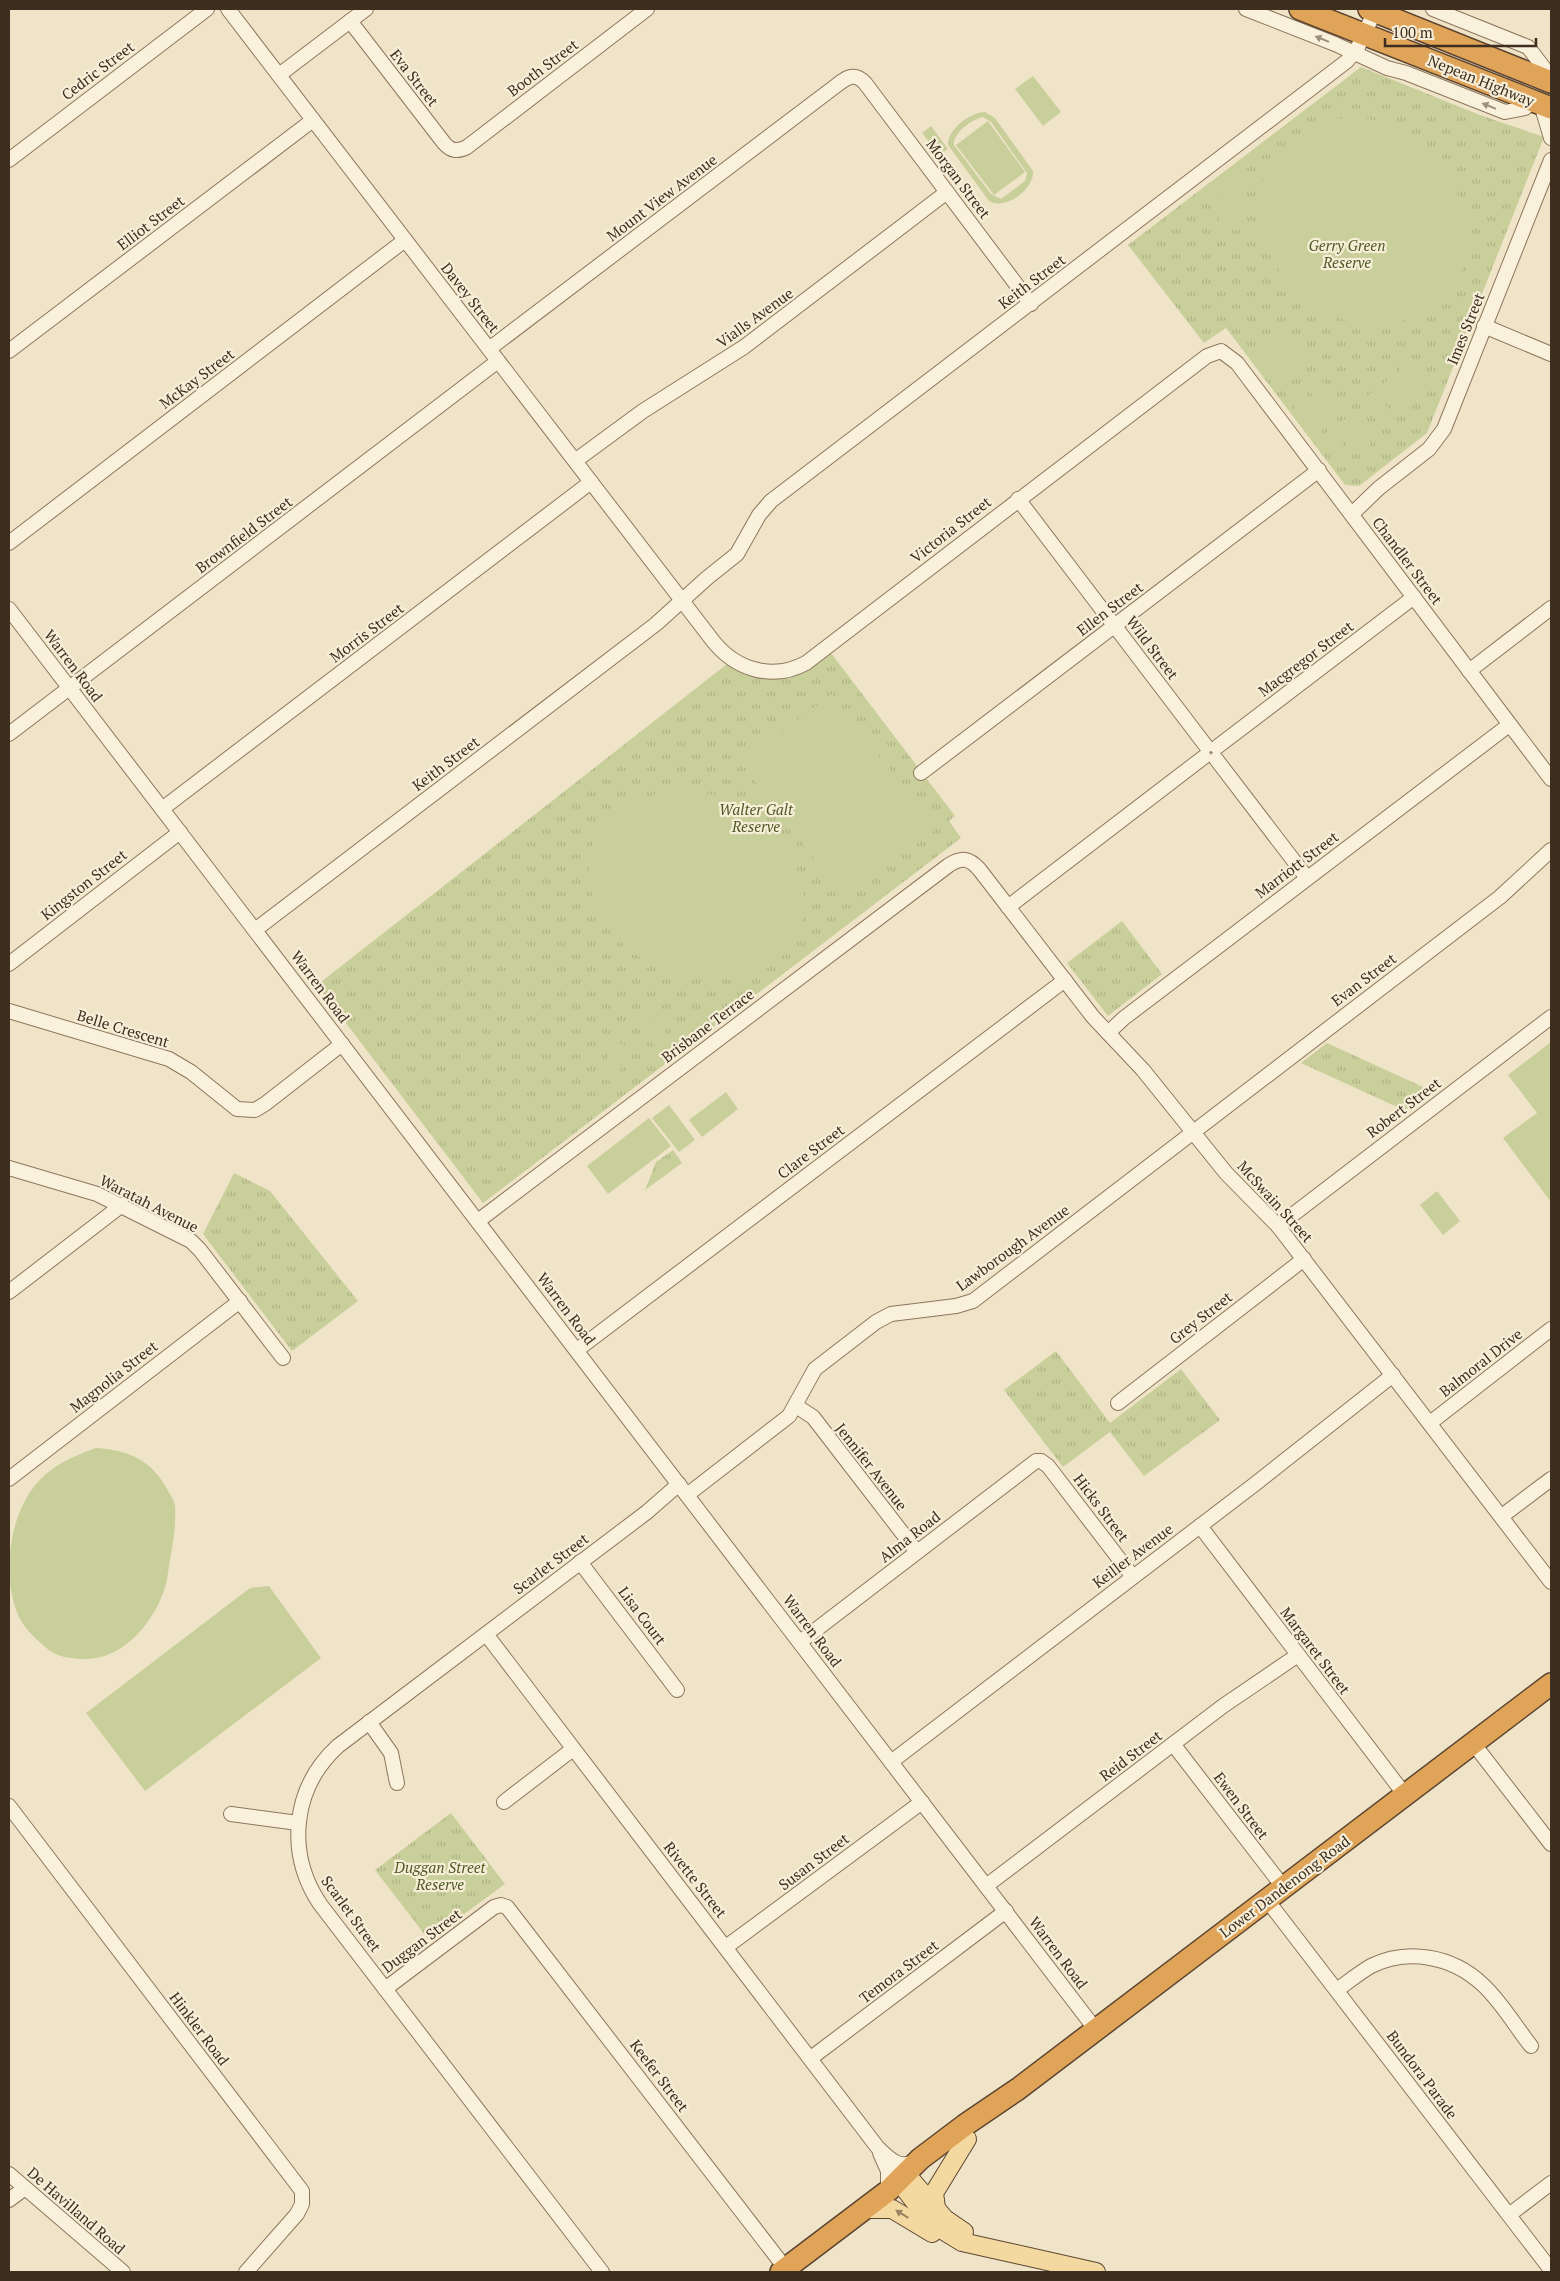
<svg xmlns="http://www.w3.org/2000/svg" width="1560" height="2281" viewBox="0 0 1560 2281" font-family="'PT Serif',serif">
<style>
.grass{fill:url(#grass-tufts)}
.garden{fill:#c9cf9b;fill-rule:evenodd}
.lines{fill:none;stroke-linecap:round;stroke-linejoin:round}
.minor-casing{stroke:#8d765c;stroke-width:16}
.major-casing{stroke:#5b4430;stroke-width:20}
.highway-casing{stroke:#5b4430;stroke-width:24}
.minor{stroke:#faf1dc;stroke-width:14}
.major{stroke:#f3d9a0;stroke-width:18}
.highway{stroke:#e0a458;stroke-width:21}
.oneway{fill:#9c907e}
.oneway2{fill:#988460}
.labels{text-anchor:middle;stroke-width:4.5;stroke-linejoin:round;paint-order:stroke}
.street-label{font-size:15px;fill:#3d2e20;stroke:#f7eed8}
.park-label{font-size:15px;font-style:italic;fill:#4d5a26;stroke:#f7eed8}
</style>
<defs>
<pattern id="grass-tufts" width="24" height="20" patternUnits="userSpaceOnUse" patternTransform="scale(1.25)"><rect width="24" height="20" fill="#c9cf9b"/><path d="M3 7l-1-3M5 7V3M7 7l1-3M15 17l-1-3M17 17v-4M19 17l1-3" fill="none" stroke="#aeb285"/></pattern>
</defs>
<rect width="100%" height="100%" fill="#f0e4c8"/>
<!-- grass -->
<g class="grass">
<path d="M 1361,67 L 1480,115 L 1544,137 L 1427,433 L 1359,486 L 1345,485 L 1226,328 L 1204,343 L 1128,245 Z"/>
<path d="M 831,653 L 955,816 L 949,821 L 961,838 L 483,1203 L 317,985 L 727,664 C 767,690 796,680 831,653 Z"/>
<path d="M 1122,921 L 1162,974 L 1108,1016 L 1067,963 Z"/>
<path d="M 1327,1043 L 1434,1092 L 1408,1112 L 1301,1063 Z"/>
<path d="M 673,1150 L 682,1163 L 645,1190 L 656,1162 Z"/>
<path d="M 234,1173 L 270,1191 L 358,1301 L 292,1351 L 203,1234 Z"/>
<path d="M 1056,1351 L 1110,1423 L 1181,1369 L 1220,1420 L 1144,1476 L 1110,1432 L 1063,1467 L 1004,1390 Z"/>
<path d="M 451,1813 L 505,1884 L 429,1940 L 375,1870 Z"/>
</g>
<!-- garden -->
<g class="garden">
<path d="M 1033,76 L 1061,112 L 1043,126 L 1015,89 Z"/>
<path d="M 985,112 L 995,118 L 1033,171 C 1035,189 1005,211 989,201 L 948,145 C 947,130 970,112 985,112 ZM 983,117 L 991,122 L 1027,173 L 1025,181 L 1001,199 L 991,194 L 954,145 C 953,133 972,119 983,117 Z"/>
<path d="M 1361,117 C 1376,121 1393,125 1407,133 C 1444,157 1482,218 1465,263 C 1457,285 1439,301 1420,312 C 1332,369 1200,228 1286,146 C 1311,123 1327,118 1361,117 Z"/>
<path d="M 988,121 L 1025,172 L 994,195 L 956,145 Z"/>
<path d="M 931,126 L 948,149 L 939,155 L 922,133 Z"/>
<path d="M 1223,178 L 1245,178 L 1247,230 L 1219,231 L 1217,184 L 1223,183 Z"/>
<path d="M 1287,335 L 1309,363 L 1296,373 L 1274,345 Z"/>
<path d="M 1270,348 L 1292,377 L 1279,387 L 1257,358 Z"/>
<path d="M 1412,358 L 1433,387 L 1420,397 L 1399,368 Z"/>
<path d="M 1318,375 L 1340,404 L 1327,414 L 1305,386 Z"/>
<path d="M 1393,376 L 1415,404 L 1402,414 L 1380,386 Z"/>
<path d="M 1301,389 L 1323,417 L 1309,427 L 1288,399 Z"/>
<path d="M 1374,391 L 1396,419 L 1383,429 L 1361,401 Z"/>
<path d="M 1349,416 L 1371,444 L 1357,454 L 1336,426 Z"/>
<path d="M 1331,429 L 1353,457 L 1340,468 L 1318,439 Z"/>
<path d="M 832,694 L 935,830 L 844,898 L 741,762 Z"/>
<path d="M 680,790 C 702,792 723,795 742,805 C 801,838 837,929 761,965 C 740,976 714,979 691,976 C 572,957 542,803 680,790 Z"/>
<path d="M 650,1012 L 675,1044 L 661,1055 L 636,1022 Z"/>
<path d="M 612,1041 L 629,1046 L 616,1082 L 600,1079 Z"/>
<path d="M 1551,1042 L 1551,1202 L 1503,1138 L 1537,1113 L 1508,1075 Z"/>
<path d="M 726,1092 L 738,1109 L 702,1137 L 689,1120 Z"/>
<path d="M 669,1105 L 695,1140 L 679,1152 L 652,1118 Z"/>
<path d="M 649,1118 L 671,1146 L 608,1194 L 587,1166 Z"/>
<path d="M 1437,1191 L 1460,1221 L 1443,1235 L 1420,1205 Z"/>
<path d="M 96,1448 C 127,1450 151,1459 167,1489 C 170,1494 174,1500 175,1506 C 176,1522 174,1539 171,1554 C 169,1564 168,1575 166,1584 C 156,1620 125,1659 86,1659 C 70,1659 56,1657 44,1646 C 35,1638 24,1628 19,1617 C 0,1575 9,1505 46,1474 C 61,1461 77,1455 96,1448 Z"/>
<path d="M 269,1586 L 321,1658 L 145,1791 L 86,1713 L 250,1588 Z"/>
</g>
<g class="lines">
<!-- minor casing -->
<g class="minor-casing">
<g id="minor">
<path d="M 228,9 L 713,641 C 736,670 773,681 806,663 L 1207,356 L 1221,351 L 1237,363 L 1551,779"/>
<path d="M 1246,9 L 1335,44 L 1387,68 L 1406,73 L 1505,112 L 1525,108 L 1533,101"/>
<path d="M 1433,9 L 1528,47 L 1544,68 L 1544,79"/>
<path d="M 350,21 L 444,143 C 451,151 457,152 467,147 L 647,9"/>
<path d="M 279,75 L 366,9"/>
<path d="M 1541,104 L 1551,138"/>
<path d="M 9,160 L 207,9"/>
<path d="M 1484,326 L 1551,354"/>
<path d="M 489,349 L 837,85 C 847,77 855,72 865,83 L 1031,304"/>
<path d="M 9,351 L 313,120"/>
<path d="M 575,461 L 643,411 L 744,347 L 947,192"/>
<path d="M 1018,499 L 1206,746"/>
<path d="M 1352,514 L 1379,488 L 1429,449 L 1444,429 L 1551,160"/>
<path d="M 9,543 L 405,240"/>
<path d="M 9,609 L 1096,2030"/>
<path d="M 1469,671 L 1551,608"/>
<path d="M 9,734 L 498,361"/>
<path d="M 1217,747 L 1414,597"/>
<path d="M 1216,759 L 1307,878"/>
<path d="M 921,773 L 1319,470"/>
<path d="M 162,809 L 591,482"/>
<path d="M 1008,907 L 1204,757"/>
<path d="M 255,930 L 656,624 L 707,578 L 737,554 L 759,515 L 771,501 L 1347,61 L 1357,49 L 1375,11"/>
<path d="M 9,964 L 180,832"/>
<path d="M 9,1011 L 169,1059 L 191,1072 L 237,1109 L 255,1110 L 265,1104 L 342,1044"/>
<path d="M 1108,1033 L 1124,1018 L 1509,725"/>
<path d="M 9,1168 L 97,1194 L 191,1241 L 200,1250 L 283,1358"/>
<path d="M 478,1221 L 949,865 C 962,857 969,858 979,869 L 1093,1017 L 1143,1070 L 1226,1173 L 1278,1226 L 1551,1582"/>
<path d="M 1278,1226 L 1551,1017"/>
<path d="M 9,1292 L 122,1205"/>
<path d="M 577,1350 L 1065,980"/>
<path d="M 1118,1403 L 1304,1259"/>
<path d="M 796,1406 L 813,1417 L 917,1552"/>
<path d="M 1430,1423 L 1551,1329"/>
<path d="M 9,1479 L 240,1301"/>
<path d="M 687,1495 L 789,1416 L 815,1369 L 876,1322 L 891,1314 L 956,1306 L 973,1301 L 1500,897 L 1551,850"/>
<path d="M 1502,1516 L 1551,1479"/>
<path d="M 1200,1526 L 1405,1795"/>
<path d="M 580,1562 L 677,1690"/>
<path d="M 486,1634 L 878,2148 C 890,2159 899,2170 916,2161"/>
<path d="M 800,1642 L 1036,1461 L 1041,1461 L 1048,1466 L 1133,1577"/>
<path d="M 369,1722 L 391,1753 L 397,1783"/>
<path d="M 1473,1743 L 1551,1844"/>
<path d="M 1173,1744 L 1284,1888"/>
<path d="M 891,1762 L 1255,1484 L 1393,1375"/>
<path d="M 504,1802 L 573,1749"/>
<path d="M 9,1806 L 302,2191 L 302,2204 L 297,2214 L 246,2272"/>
<path d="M 231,1814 L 298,1823"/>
<path d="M 986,1886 L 1223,1706 L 1298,1655"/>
<path d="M 1267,1900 L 1551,2270"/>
<path d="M 726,1947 L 922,1802"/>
<path d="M 385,1989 L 494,1907 L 501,1905 L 507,1907 L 786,2269"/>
<path d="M 1337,1990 C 1348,1982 1359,1973 1371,1966 C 1408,1948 1452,1956 1482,1984 C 1501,2001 1515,2026 1531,2046"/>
<path d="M 811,2058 L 1006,1911"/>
<path d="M 880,2153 L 888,2171 L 888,2191"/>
<path d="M 9,2174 L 123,2272"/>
<path d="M 9,2200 L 25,2188"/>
<path d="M 1509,2215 L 1551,2183"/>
<path d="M 602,2272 L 320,1904 C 286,1853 292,1788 338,1746 L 647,1512 L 679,1484"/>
</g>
</g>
<!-- major casing -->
<g class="major-casing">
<g id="major">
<path d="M 905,2173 L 945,2219 L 964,2232"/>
<path d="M 898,2180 L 931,2223 L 962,2242 L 1096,2272"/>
<path d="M 936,2208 L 934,2193 L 967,2139"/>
<path d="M 865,2209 L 892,2209 L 932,2233"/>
</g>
</g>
<!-- highway casing -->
<g class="highway-casing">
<g id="highway">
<path d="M 1300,9 L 1551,108"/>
<path d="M 1369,9 L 1551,82"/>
<path d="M 781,2272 L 888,2191 L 920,2159 L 965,2125 L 1018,2089 L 1551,1684"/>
</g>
</g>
<!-- minor -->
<use href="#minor" class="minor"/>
<!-- major -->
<use href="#major" class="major"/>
<!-- highway -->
<use href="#highway" class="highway"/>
</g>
<!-- one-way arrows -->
<defs><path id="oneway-solid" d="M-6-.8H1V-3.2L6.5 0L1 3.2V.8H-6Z" transform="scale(1.25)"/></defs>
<g class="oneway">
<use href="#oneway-solid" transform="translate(1322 39) rotate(-158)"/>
<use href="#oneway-solid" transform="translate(1489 106) rotate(-158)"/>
</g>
<use class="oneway2" href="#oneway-solid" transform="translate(902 2214) rotate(-149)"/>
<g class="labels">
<!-- street labels -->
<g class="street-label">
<text transform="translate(543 68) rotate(-37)" y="5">Booth Street</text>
<text transform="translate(98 71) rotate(-37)" y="5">Cedric Street</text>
<text transform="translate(414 78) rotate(52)" y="5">Eva Street</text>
<text transform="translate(1481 81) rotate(22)" y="5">Nepean Highway</text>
<text transform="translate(958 179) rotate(53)" y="5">Morgan Street</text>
<text transform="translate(662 198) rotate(-37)" y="5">Mount View Avenue</text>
<text transform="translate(151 223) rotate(-37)" y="5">Elliot Street</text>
<text transform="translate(1032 282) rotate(-37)" y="5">Keith Street</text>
<text transform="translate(470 298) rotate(52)" y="5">Davey Street</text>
<text transform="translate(755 318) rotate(-36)" y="5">Vialls Avenue</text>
<text transform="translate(1466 329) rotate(-68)" y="5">Imes Street</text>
<text transform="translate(197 379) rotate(-37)" y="5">McKay Street</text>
<text transform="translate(951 530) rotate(-38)" y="5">Victoria Street</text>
<text transform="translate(244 535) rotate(-37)" y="5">Brownfield Street</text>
<text transform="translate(1407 561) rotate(53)" y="5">Chandler Street</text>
<text transform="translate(1110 609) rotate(-37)" y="5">Ellen Street</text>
<text transform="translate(367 633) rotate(-37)" y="5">Morris Street</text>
<text transform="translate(1152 648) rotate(53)" y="5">Wild Street</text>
<text transform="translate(1306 659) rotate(-37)" y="5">Macgregor Street</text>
<text transform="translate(73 666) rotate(53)" y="5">Warren Road</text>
<text transform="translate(446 764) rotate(-37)" y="5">Keith Street</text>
<text transform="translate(1297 865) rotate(-37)" y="5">Marriott Street</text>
<text transform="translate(84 885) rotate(-38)" y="5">Kingston Street</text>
<text transform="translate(1364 980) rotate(-37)" y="5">Evan Street</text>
<text transform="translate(320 987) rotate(53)" y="5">Warren Road</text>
<text transform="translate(708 1026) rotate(-37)" y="5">Brisbane Terrace</text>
<text transform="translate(123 1029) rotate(17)" y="5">Belle Crescent</text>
<text transform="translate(1404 1108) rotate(-37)" y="5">Robert Street</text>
<text transform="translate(811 1152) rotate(-37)" y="5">Clare Street</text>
<text transform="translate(1275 1202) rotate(48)" y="5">McSwain Street</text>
<text transform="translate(149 1204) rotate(27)" y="5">Waratah Avenue</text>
<text transform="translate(1013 1248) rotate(-36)" y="5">Lawborough Avenue</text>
<text transform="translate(566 1309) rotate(53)" y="5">Warren Road</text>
<text transform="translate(1201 1318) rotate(-38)" y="5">Grey Street</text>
<text transform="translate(1481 1363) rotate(-38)" y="5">Balmoral Drive</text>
<text transform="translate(114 1377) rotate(-38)" y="5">Magnolia Street</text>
<text transform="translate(871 1467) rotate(52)" y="5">Jennifer Avenue</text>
<text transform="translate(1101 1508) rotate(53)" y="5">Hicks Street</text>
<text transform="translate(910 1537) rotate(-38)" y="5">Alma Road</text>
<text transform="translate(1133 1556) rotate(-37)" y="5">Keiller Avenue</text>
<text transform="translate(551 1564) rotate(-37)" y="5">Scarlet Street</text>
<text transform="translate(642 1616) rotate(53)" y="5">Lisa Court</text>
<text transform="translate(812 1631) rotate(53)" y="5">Warren Road</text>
<text transform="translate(1315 1651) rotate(53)" y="5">Margaret Street</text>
<text transform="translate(1131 1756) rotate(-37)" y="5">Reid Street</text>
<text transform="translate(1241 1806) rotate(53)" y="5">Ewen Street</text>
<text transform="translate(814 1862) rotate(-37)" y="5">Susan Street</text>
<text transform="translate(695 1880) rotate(52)" y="5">Rivette Street</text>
<text transform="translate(1285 1887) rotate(-37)" y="5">Lower Dandenong Road</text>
<text transform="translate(351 1914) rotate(54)" y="5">Scarlet Street</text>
<text transform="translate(422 1941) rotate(-37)" y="5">Duggan Street</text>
<text transform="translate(1058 1953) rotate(53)" y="5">Warren Road</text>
<text transform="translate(899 1972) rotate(-37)" y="5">Temora Street</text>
<text transform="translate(199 2029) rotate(53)" y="5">Hinkler Road</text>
<text transform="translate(1422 2075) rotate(53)" y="5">Bundora Parade</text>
<text transform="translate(659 2076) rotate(53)" y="5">Keefer Street</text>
<text transform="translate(76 2211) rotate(41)" y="5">De Havilland Road</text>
</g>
<!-- park labels -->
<g class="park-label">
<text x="1347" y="251">Gerry Green<tspan x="1347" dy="17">Reserve</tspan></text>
<text x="756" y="815">Walter Galt<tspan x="756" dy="17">Reserve</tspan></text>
<text x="440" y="1873">Duggan Street<tspan x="440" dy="17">Reserve</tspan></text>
</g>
</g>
<!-- border -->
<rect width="1560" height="2281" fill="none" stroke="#3d2e20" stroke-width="20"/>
<!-- scale -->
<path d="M1385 38v8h151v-8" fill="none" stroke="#3d2e20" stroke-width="2.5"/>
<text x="1392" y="38" font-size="15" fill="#3d2e20" stroke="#f7eed8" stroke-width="4" paint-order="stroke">100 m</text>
</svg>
